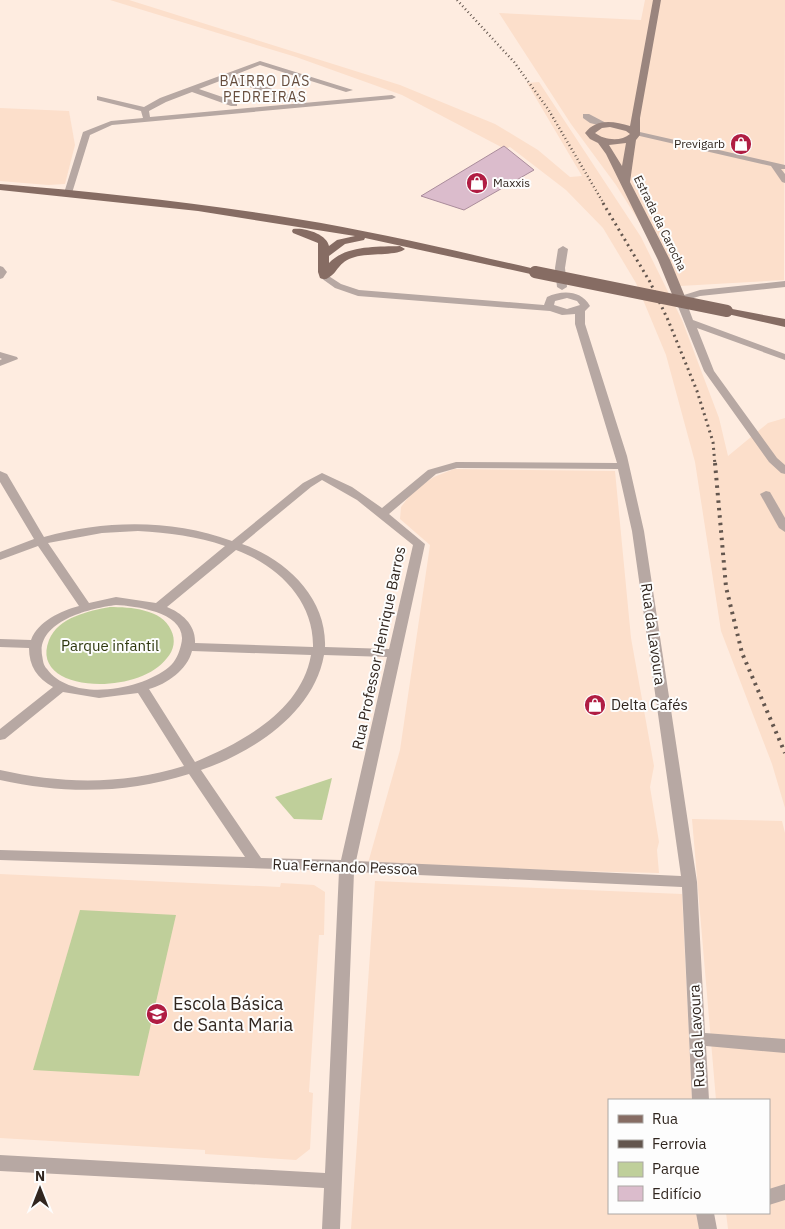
<svg xmlns="http://www.w3.org/2000/svg" width="785" height="1229" viewBox="0 0 785 1229" font-family="'IBM Plex Sans',sans-serif">
<style>
.built{fill:#fcdfcb}
.green{fill:#bfcf9a}
.building{fill:#dbbccc;stroke:#aa8c9b}
.lines{fill:none;stroke-linecap:round;stroke-linejoin:round}
.street{fill:#b7a8a3;fill-rule:evenodd}
.secondary{fill:#9a857e;fill-rule:evenodd}
.primary{fill:#866c63;fill-rule:evenodd}
.rail-far2{stroke:#63564e;stroke-width:2.5;stroke-dasharray:1 3;stroke-linecap:butt}
.rail-far1{stroke:#63564e;stroke-width:3;stroke-dasharray:2 4;stroke-linecap:butt}
.rail{stroke:#63564e;stroke-width:4;stroke-dasharray:2.5 5;stroke-linecap:butt}
.primary-bridge{stroke:#866c63;stroke-width:12}
.labels{text-anchor:middle;stroke-width:4;stroke-linejoin:round;paint-order:stroke}
.far-poi-label{font-size:12px;fill:#31261f;stroke:#fdfdfd;text-anchor:end}
.far-street-label{font-size:12px;fill:#31261f;stroke:#fdfdfd}
.far-neighbourhood-label{font-size:14px;letter-spacing:1px;fill:#674e3e;stroke:#fdfdfd}
.street-label{font-size:15px;fill:#31261f;stroke:#fdfdfd}
.park-label{font-size:15px;fill:#2f380f;stroke:#fdfdfd}
.poi-label{font-size:15px;fill:#31261f;stroke:#fdfdfd;text-anchor:start}
.near-poi-label{font-size:18px;fill:#31261f;stroke:#fdfdfd;text-anchor:start}
</style>
<rect width="100%" height="100%" fill="#feece0"/>
<!-- built -->
<g class="built">
<path d="M 110,0 L 129,0 L 400,85 L 495,124 L 538,150 L 570,177 L 582,176 L 527,83 L 539,82 L 641,237 L 682,320 L 719,418 L 728,456 L 768,423 L 785,418 L 785,808 L 772,764 L 721,631 L 695,462 L 666,355 L 636,283 L 603,228 L 566,190 L 510,147 L 505,149 L 402,95 L 296,57 Z"/>
<path d="M 645,0 L 785,0 L 784,280 L 680,286 L 616,185 L 571,124 L 499,13 L 641,20 Z"/>
<path d="M 0,108 L 69,111 L 75,145 L 65,184 L 48,185 L 0,181 Z"/>
<path d="M 454,469 L 615,471 L 631,638 L 654,766 L 650,787 L 659,842 L 657,850 L 659,873 L 574,871 L 368,863 L 400,750 L 430,545 L 400,519 L 401,507 L 414,490 L 434,477 Z"/>
<path d="M 692,819 L 782,821 L 785,833 L 785,1229 L 728,1229 L 726,1213 L 769,1213 L 769,1100 L 716,1100 Z"/>
<path d="M 0,874 L 280,887 L 281,883 L 314,885 L 325,892 L 324,935 L 319,935 L 309,1092 L 313,1093 L 310,1149 L 296,1160 L 205,1154 L 205,1150 L 0,1138 Z"/>
<path d="M 375,881 L 682,894 L 692,1100 L 609,1100 L 609,1213 L 698,1213 L 699,1229 L 351,1229 Z"/>
</g>
<!-- green -->
<g class="green">
<path d="M 110,607 C 130,607 162,609 171,630 C 176,640 174,650 167,658 C 138,697 28,693 49,640 C 58,617 89,611 110,607 Z"/>
<path d="M 332,778 L 322,820 L 294,819 L 275,797 Z"/>
<path d="M 80,910 L 176,915 L 139,1076 L 33,1070 Z"/>
</g>
<!-- building -->
<path class="building" d="M 504,146 L 534,170 L 464,210 L 421,196 Z"/>
<g class="lines">
<!-- street -->
<g class="street">
<path d="M 260,61 L 353,90 L 346,92 L 260,65 L 232,76 L 300,98 L 300,102 L 294,102 L 225,79 L 199,89 L 237,102 L 237,106 L 231,106 L 192,92 L 166,102 L 149,111 L 150,117 L 392,95 L 396,97 L 392,99 L 112,125 L 90,135 L 72,193 L 68,196 L 64,193 L 83,132 L 111,121 L 143,118 L 141,111 L 97,100 L 97,96 L 144,107 L 160,98 Z"/>
<path d="M 583,114 L 589,114 L 610,125 L 606,127 L 590,123 L 583,118 Z"/>
<path d="M 631,130 L 785,165 L 785,169 L 781,169 L 785,174 L 785,183 L 782,182 L 771,166 L 631,134 Z"/>
<path d="M 563,246 L 568,249 L 565,268 L 567,287 L 562,290 L 557,287 L 555,268 L 558,249 Z"/>
<path d="M 0,266 L 3,267 L 7,272 L 3,278 L 0,279 Z"/>
<path d="M 324,273 L 341,284 L 359,290 L 544,305 L 547,297 C 562,290 581,290 590,306 L 585,311 L 585,324 L 627,456 L 644,531 L 697,882 L 705,1033 L 785,1039 L 785,1053 L 706,1046 L 709,1100 L 692,1100 L 682,887 L 354,872 L 340,1229 L 322,1229 L 324,1188 L 0,1171 L 0,1155 L 325,1173 L 339,871 L 0,860 L 0,850 L 245,857 L 189,774 C 126,794 64,794 0,780 L 0,770 C 62,784 122,785 184,766 L 138,693 L 99,698 L 63,692 L 5,739 L 0,740 L 0,729 L 53,687 C 37,678 29,666 29,648 L 0,647 L 0,639 L 31,640 C 38,621 61,611 79,606 L 38,546 L 0,560 L 0,552 L 34,539 L 0,482 L 0,471 L 7,474 L 44,537 C 106,520 171,519 232,541 L 303,483 L 322,473 L 352,487 L 382,508 L 428,470 L 456,462 L 617,463 L 575,324 L 575,314 L 562,315 L 550,311 L 358,296 L 335,288 L 321,278 L 321,274 ZM 567,298 L 577,301 L 580,305 L 567,309 L 554,305 L 555,301 ZM 457,468 L 618,469 L 632,531 L 681,876 L 356,861 L 425,544 L 389,514 L 436,474 ZM 322,480 L 357,500 L 413,545 L 389,649 L 325,647 C 327,598 286,559 242,544 L 311,487 ZM 138,531 C 169,533 197,536 225,546 L 156,603 L 116,597 L 89,603 L 48,543 L 102,533 ZM 236,550 C 277,565 314,600 313,647 L 195,643 C 196,625 182,613 167,607 ZM 116,605 C 137,606 190,613 181,645 C 179,653 176,661 169,667 C 141,690 72,703 47,669 C 43,665 43,660 42,655 C 37,621 91,608 116,605 ZM 192,651 L 311,655 C 301,711 243,742 195,762 L 149,689 C 167,684 187,670 192,651 ZM 324,655 L 387,657 L 341,860 L 261,858 L 201,770 C 252,753 314,713 324,655 Z"/>
<path d="M 785,281 L 785,287 L 700,296 L 690,299 L 687,304 L 693,320 L 785,354 L 785,360 L 697,328 L 714,371 L 777,458 L 785,465 L 785,474 L 781,473 L 769,462 L 704,371 L 677,304 L 684,295 L 700,290 Z"/>
<path d="M 0,352 L 17,357 L 18,359 L 0,366 L 0,360 L 2,359 L 0,358 Z"/>
<path d="M 766,491 L 770,492 L 785,518 L 785,532 L 779,528 L 760,494 Z"/>
<path d="M 785,1184 L 785,1200 L 769,1205 L 769,1189 Z"/>
<path d="M 696,1213 L 714,1213 L 717,1229 L 699,1229 Z"/>
</g>
<!-- secondary -->
<path class="secondary" d="M 653,0 L 661,0 L 640,118 L 640,135 L 636,140 L 630,182 L 670,260 L 688,304 L 682,307 L 676,304 L 658,260 L 606,154 L 598,143 L 590,139 L 585,133 C 596,118 614,121 630,126 ZM 610,127 L 626,131 L 630,134 C 621,142 604,140 595,133 L 602,128 ZM 626,143 L 622,166 L 609,145 Z"/>
<!-- primary -->
<g class="primary">
<path d="M 0,184 C 99,192 199,203 297,219 C 377,232 456,251 535,269 L 541,272 L 535,275 L 365,238 L 364,240 L 345,244 L 329,256 L 329,263 C 346,245 377,247 400,246 L 405,249 C 398,256 367,253 355,257 C 337,262 339,272 328,278 C 325,280 323,279 320,278 L 318,272 L 318,243 L 293,233 L 292,231 L 293,229 C 304,227 327,234 329,246 L 337,240 L 355,236 L 198,211 L 0,190 Z"/>
<path d="M 727,308 L 785,319 L 785,327 L 723,313 L 721,311 Z"/>
</g>
<!-- rail-far2 -->
<path class="rail-far2" d="M 457,0 L 514,62 L 548,109 L 604,204"/>
<!-- rail-far1 -->
<path class="rail-far1" d="M 603,203 L 650,282 L 668,320 L 697,391 L 713,442 L 715,465"/>
<!-- rail -->
<path class="rail" d="M 715,463 L 726,587 L 742,653 L 785,753"/>
<!-- primary-bridge -->
<path class="primary-bridge" d="M 535,272 L 727,311"/>
</g>
<!-- icons -->
<defs>
<g id="shop-disc" transform="scale(1.125)"><circle r="9.5" fill="#b01d43" stroke="#fdfdfd"/><path d="M-5-2.5h2.3a2.7 3.5 0 0 1 5.4 0H5L5.5 6h-11ZM-1.5-2.5h3a1.5 2.3 0 0 0-3 0Z" fill="#fff"/></g>
<g id="school-disc" transform="scale(1.125)"><circle r="9.5" fill="#b01d43" stroke="#fdfdfd"/><path d="M0-5L7-2L0 1L-7-2ZM-4 1L0 2.5L4 1V4Q0 6-4 4Z" fill="#fff"/></g>
</defs>
<g fill-rule="evenodd">
<use href="#shop-disc" x="741" y="144"/>
<use href="#shop-disc" x="477" y="183"/>
<use href="#shop-disc" x="595" y="705"/>
<use href="#school-disc" x="157" y="1014"/>
</g>
<g class="labels">
<!-- far-poi labels -->
<g class="far-poi-label">
<text x="725" y="148">Previgarb</text>
<text x="493" y="187" text-anchor="start">Maxxis</text>
</g>
<!-- far-street labels -->
<g class="far-street-label">
<text transform="translate(660 223) rotate(64)" y="4">Estrada da Carocha</text>
</g>
<!-- far-neighbourhood labels -->
<g class="far-neighbourhood-label">
<text x="265" y="86">BAIRRO DAS<tspan x="265" dy="16">PEDREIRAS</tspan></text>
</g>
<!-- street labels -->
<g class="street-label">
<text transform="translate(653 634) rotate(82)" y="5">Rua da Lavoura</text>
<text transform="translate(379 648) rotate(-78)" y="5">Rua Professor Henrique Barros</text>
<text transform="translate(345 867) rotate(2)" y="5">Rua Fernando Pessoa</text>
<text transform="translate(697 1036) rotate(-93)" y="5">Rua da Lavoura</text>
</g>
<!-- park labels -->
<g class="park-label">
<text x="110" y="651">Parque infantil</text>
</g>
<!-- poi labels -->
<g class="poi-label">
<text x="611" y="710">Delta Cafés</text>
</g>
<!-- near-poi labels -->
<g class="near-poi-label">
<text x="173" y="1010">Escola Básica<tspan x="173" dy="21">de Santa Maria</tspan></text>
</g>
</g>
<!-- legend -->
<rect x="608" y="1099" width="162" height="115" fill="#fdfdfd" stroke="#aba7a4"/>
<rect x="618" y="1115" width="25" height="8" fill="#866c63" stroke="#aba7a4"/>
<text x="652" y="1124" font-size="15" fill="#31261f">Rua</text>
<rect x="618" y="1140" width="25" height="8" fill="#63564e" stroke="#aba7a4"/>
<text x="652" y="1149" font-size="15" fill="#31261f">Ferrovia</text>
<rect x="618" y="1162" width="25" height="15" fill="#bfcf9a" stroke="#aba7a4"/>
<text x="652" y="1174" font-size="15" fill="#31261f">Parque</text>
<rect x="618" y="1186" width="25" height="15" fill="#dbbccc" stroke="#aba7a4"/>
<text x="652" y="1199" font-size="15" fill="#31261f">Edifício</text>
<!-- north arrow -->
<g transform="translate(40 1189)" stroke="#fdfdfd" stroke-width="4" paint-order="stroke">
<path d="M0-4L9 19L0 12L-9 19Z" fill="#31261f"/>
<text y="-8" font-size="14" font-weight="bold" text-anchor="middle" fill="#31261f">N</text>
</g>
</svg>
